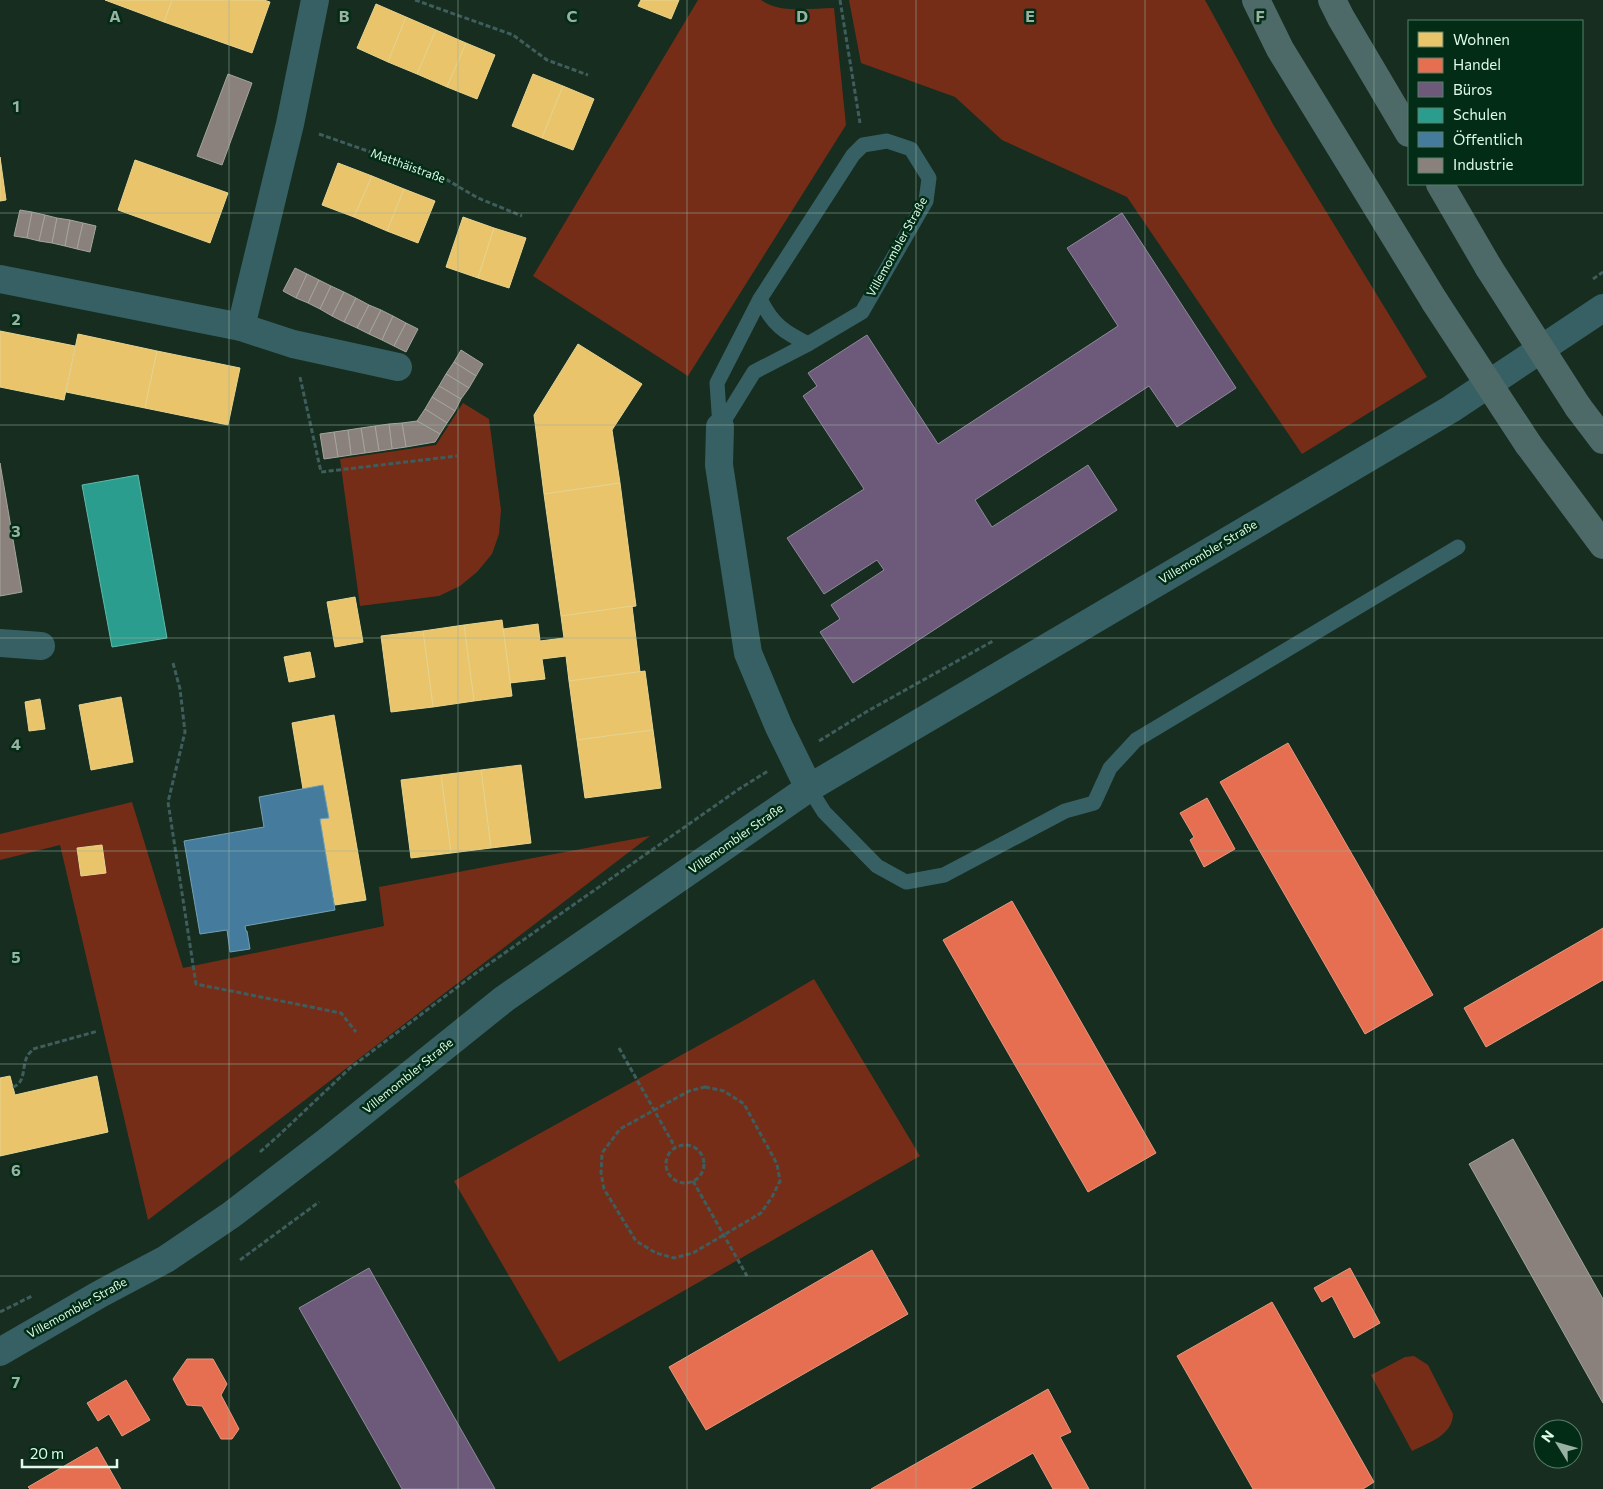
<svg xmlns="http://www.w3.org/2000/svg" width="1603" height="1489" viewBox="0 0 1603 1489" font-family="Commissioner,sans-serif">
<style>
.green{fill:#762d18}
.homes{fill:#e9c46a;stroke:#e6d490}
.shops{fill:#e76f51;stroke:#e5997e}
.offices{fill:#6d597a;stroke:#8f899b}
.schools{fill:#2a9d8f;stroke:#60b9a9}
.public{fill:#457b9d;stroke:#73a1b3}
.industry{fill:#8a817c;stroke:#a4a59c}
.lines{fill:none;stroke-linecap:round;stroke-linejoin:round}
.path{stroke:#3e5d5c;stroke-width:3;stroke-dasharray:5 2.5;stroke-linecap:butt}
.service{stroke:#376064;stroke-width:15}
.minor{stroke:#376064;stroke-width:28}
.tertiary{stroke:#376064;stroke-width:28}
.motorway{stroke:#4d6968;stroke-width:28}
.motorway-bridge{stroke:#4d6968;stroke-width:28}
.grid{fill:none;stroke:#99b2a1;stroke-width:1;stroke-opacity:0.55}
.labels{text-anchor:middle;stroke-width:5;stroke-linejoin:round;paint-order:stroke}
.street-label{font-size:12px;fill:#dffae7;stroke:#022c16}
.grid-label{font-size:16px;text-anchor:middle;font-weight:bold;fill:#99b2a1;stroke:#022c16;stroke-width:5;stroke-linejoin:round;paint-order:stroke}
</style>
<rect width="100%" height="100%" fill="#162d20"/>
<!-- green -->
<g class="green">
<path d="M 698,0 L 761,0 C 780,14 812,8 834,8 L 846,125 L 688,376 L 533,276 Z"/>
<path d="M 849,0 L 1205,0 L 1274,126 L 1427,377 L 1302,454 L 1127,197 L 1002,140 L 955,97 L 861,63 Z"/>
<path d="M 463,403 L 489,419 L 501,510 L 499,534 L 492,554 L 477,572 L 460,586 L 439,596 L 360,606 L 340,459 L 436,445 Z"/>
<path d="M 132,802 L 183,968 L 384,926 L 379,887 L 650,836 L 148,1220 L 60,845 L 0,860 L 0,834 Z"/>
<path d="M 814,979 L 920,1156 L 559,1362 L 454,1181 L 741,1022 Z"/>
<path d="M 1414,1356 L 1428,1365 L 1453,1414 C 1453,1435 1428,1443 1412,1451 L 1371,1375 L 1405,1357 Z"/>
</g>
<!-- homes -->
<g class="homes">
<path d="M 105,0 L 172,0 L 164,22 Z"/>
<path d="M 172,0 L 264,0 L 270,2 L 252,53 L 164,22 Z"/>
<path d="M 641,0 L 679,0 L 671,19 L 638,6 Z"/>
<path d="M 376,4 L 406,17 L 388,62 L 357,48 Z"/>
<path d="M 406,17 L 436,30 L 417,74 L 388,62 Z"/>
<path d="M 436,30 L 466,43 L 447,87 L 417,74 Z"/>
<path d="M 466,43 L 495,55 L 477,99 L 447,87 Z"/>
<path d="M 533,74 L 563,86 L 542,138 L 512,126 Z"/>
<path d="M 563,86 L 594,99 L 573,150 L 542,138 Z"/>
<path d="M 0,157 L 6,200 L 0,201 Z"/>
<path d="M 135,160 L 228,193 L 210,243 L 118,210 Z"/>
<path d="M 338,163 L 372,176 L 354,217 L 322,205 Z"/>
<path d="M 372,176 L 404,189 L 387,231 L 354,217 Z"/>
<path d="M 404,189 L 435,201 L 418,243 L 387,231 Z"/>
<path d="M 463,217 L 494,228 L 478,278 L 446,267 Z"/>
<path d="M 494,228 L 526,238 L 509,288 L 478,278 Z"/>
<path d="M 0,331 L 75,346 L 64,400 L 0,387 Z"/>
<path d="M 78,334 L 157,351 L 145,408 L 66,392 Z"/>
<path d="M 578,344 L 642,384 L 612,430 L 620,483 L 544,494 L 534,415 Z"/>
<path d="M 157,351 L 240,368 L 228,425 L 145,408 Z"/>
<path d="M 620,483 L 636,606 L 561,616 L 544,494 Z"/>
<path d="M 355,597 L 363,642 L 335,647 L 327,602 Z"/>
<path d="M 632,606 L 640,672 L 569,681 L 566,656 L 542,659 L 545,679 L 510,683 L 503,629 L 538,624 L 540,641 L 564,638 L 561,616 Z"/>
<path d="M 502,620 L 512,696 L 474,701 L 464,625 Z"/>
<path d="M 464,625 L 474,701 L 433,707 L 423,631 Z"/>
<path d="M 423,631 L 433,707 L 391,712 L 381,636 Z"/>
<path d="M 310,652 L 315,677 L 289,682 L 284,657 Z"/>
<path d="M 645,671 L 653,730 L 577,740 L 569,681 Z"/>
<path d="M 121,697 L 133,762 L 91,770 L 79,705 Z"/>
<path d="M 40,699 L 45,729 L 29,731 L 25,702 Z"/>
<path d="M 334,715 L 366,900 L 335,905 L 320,819 L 329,818 L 323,785 L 303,789 L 292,723 Z"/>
<path d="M 653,730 L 661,788 L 585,798 L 577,740 Z"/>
<path d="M 521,765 L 531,843 L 491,848 L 481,770 Z"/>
<path d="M 481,770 L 491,848 L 451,853 L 441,775 Z"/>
<path d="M 441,775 L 451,853 L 411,858 L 401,780 Z"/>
<path d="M 102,845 L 106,873 L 81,876 L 77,848 Z"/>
<path d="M 10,1076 L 15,1095 L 97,1076 L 108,1132 L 0,1156 L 0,1078 Z"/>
</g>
<!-- shops -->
<g class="shops">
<path d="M 1288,743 L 1433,995 L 1365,1034 L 1220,782 Z"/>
<path d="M 1207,798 L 1235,849 L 1204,867 L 1190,840 L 1194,837 L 1180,813 Z"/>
<path d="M 1012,901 L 1156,1153 L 1088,1192 L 943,940 Z"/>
<path d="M 1603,928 L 1603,980 L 1486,1047 L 1464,1008 Z"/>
<path d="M 872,1250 L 908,1314 L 706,1430 L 669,1367 Z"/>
<path d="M 1350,1268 L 1380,1323 L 1354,1338 L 1332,1296 L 1322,1302 L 1314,1288 Z"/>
<path d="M 1272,1302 L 1374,1482 L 1363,1489 L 1253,1489 L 1177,1356 Z"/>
<path d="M 187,1359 L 213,1359 L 227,1384 L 221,1395 L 239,1429 L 232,1439 L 221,1439 L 202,1406 L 187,1405 L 173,1379 Z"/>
<path d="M 126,1380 L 150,1420 L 122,1436 L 109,1414 L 98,1421 L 87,1403 Z"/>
<path d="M 1048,1389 L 1071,1432 L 1060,1437 L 1089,1489 L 1053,1489 L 1033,1453 L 970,1489 L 871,1489 Z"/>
<path d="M 97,1447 L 121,1489 L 30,1489 L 28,1487 Z"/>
</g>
<!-- offices -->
<g class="offices">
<path d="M 1122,213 L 1236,388 L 1177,427 L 1149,386 L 975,500 L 992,527 L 1088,465 L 1117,510 L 853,683 L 820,632 L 840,619 L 831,605 L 884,570 L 877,560 L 824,594 L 787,538 L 864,489 L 803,396 L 817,386 L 808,373 L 867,335 L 938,444 L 1118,326 L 1067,248 Z"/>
<path d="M 369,1268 L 495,1489 L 402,1489 L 299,1308 Z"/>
</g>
<!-- schools -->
<path class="schools" d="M 138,475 L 167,638 L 112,647 L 82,485 Z"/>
<!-- public -->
<path class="public" d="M 323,785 L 329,818 L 320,819 L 335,910 L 245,926 L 246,931 L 247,931 L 250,949 L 230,952 L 227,930 L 200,934 L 184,841 L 264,827 L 259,797 Z"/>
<!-- industry -->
<g class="industry">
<path d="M 228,74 L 252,83 L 222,165 L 197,156 Z"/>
<path d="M 20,210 L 32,212 L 27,238 L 14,236 Z"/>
<path d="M 32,212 L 45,215 L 39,241 L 27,238 Z"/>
<path d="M 45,215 L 57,218 L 52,243 L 39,241 Z"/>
<path d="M 57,218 L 70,220 L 65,246 L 52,243 Z"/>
<path d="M 70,220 L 83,223 L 77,249 L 65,246 Z"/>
<path d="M 83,223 L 96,226 L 90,252 L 77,249 Z"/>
<path d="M 295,268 L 307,274 L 296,298 L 283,291 Z"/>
<path d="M 307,274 L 319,280 L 308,303 L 296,298 Z"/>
<path d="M 319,280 L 331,286 L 320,309 L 308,303 Z"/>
<path d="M 331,286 L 344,292 L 332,316 L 320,309 Z"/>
<path d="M 344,292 L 356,298 L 344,322 L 332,316 Z"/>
<path d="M 356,298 L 369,305 L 357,328 L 344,322 Z"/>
<path d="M 369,305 L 381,310 L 369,334 L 357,328 Z"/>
<path d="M 381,310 L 393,316 L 382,340 L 369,334 Z"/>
<path d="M 393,316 L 406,323 L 394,346 L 382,340 Z"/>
<path d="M 406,323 L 418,329 L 406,352 L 394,346 Z"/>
<path d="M 461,350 L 483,364 L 476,376 L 454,362 Z"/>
<path d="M 454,362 L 476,376 L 469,388 L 446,374 Z"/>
<path d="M 446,374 L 469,388 L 461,399 L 439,386 Z"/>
<path d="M 439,386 L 461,399 L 455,411 L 432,397 Z"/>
<path d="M 432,397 L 455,411 L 447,423 L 425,409 Z"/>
<path d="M 425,409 L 447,423 L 440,434 L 417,421 Z"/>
<path d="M 417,421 L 440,434 L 435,442 L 406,447 L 402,423 Z"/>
<path d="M 402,423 L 406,447 L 392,449 L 389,424 Z"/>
<path d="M 389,424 L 392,449 L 379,451 L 375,426 Z"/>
<path d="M 375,426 L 379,451 L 365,453 L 361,428 Z"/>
<path d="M 361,428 L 365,453 L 351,455 L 348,430 Z"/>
<path d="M 348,430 L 351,455 L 338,457 L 334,432 Z"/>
<path d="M 334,432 L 338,457 L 324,459 L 320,434 Z"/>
<path d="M 0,463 L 22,592 L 0,596 Z"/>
<path d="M 1513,1139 L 1603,1299 L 1603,1403 L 1469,1164 Z"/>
</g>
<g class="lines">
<!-- path -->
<g class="path">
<path d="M 415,0 L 513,35 L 547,60 L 588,75"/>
<path d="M 840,0 L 860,123"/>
<path d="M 319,134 L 442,177 L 478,198 L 522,216"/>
<path d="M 1593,279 L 1603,272"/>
<path d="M 300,377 L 321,472 L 457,456"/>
<path d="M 173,663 L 180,689 L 185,732 L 168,802 L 196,984 L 341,1013 L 356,1032"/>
<path d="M 819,741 L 866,712 L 993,641"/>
<path d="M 619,1048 L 675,1147"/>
<path d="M 13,1087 C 27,1082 21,1066 28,1055 C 29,1053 32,1051 33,1049 L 98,1031"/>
<path d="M 705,1087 L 724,1091 L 744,1104 L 777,1164 L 780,1181 L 772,1197 L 761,1213 L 693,1253 L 674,1258 L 656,1253 L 636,1241 L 604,1189 L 601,1173 L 602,1153 L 620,1129 L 689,1091 Z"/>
<circle cx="685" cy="1164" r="19"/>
<path d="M 260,1152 L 278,1136 L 350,1068 L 476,973 L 739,789 L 768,771"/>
<path d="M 693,1181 L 747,1276"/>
<path d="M 240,1260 L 319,1202"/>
<path d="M 0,1312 L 32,1296"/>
</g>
<!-- service -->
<g class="service">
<path d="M 887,141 L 911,149 L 929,178 L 926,201 L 862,312 L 808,344 L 754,372 L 720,427 L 717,383 L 760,299 L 853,155 L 863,145 Z"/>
<path d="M 760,299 C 773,325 784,332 808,344"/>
<path d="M 809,788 L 824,812 L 877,866 L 906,882 L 944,875 L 1065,811 L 1094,803 L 1110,768 L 1136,740 L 1458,547"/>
</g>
<!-- minor -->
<g class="minor">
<path d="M 0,279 L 241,327 L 293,344 L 398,367"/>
<path d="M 241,327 L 290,124 L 315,0"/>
<path d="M 720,427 L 719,465 L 748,653 L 779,727 L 809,788"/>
<path d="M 0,643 L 41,646"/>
</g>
<!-- tertiary -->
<path class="tertiary" d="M 0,1352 L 100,1294 L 166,1259 L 231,1215 L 326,1142 L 504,999 L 809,788 L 1451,409 L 1603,308"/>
<!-- motorway -->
<g class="motorway">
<path d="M 1256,0 L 1280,49 L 1435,302"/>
<path d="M 1332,0 L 1341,18 L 1409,133"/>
<path d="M 1440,184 L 1489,268"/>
<path d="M 1578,407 L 1603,440"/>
<path d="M 1528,444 L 1603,545"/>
</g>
<!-- motorway-bridge -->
<g class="motorway-bridge">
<path d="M 1489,268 L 1578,407"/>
<path d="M 1435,302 L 1528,444"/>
</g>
</g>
<!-- grid -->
<path class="grid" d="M 229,0 L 229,1489M 458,0 L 458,1489M 687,0 L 687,1489M 916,0 L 916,1489M 1145,0 L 1145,1489M 1374,0 L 1374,1489M 0,213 L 1603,213M 0,425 L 1603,425M 0,638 L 1603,638M 0,851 L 1603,851M 0,1064 L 1603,1064M 0,1276 L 1603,1276"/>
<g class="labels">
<!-- street labels -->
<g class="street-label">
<text transform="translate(408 166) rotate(20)" y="4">Matthäistraße</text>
<text transform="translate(897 247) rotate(-61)" y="4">Villemombler Straße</text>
<text transform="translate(1208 552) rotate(-31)" y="4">Villemombler Straße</text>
<text transform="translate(736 839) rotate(-35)" y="4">Villemombler Straße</text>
<text transform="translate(408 1076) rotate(-39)" y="4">Villemombler Straße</text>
<text transform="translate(77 1308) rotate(-29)" y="4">Villemombler Straße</text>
</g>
</g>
<g class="grid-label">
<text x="115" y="22">A</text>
<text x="344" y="22">B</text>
<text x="572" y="22">C</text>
<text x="802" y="22">D</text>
<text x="1030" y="22">E</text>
<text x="1260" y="22">F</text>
<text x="16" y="112">1</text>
<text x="16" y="325">2</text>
<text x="16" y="537">3</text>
<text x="16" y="750">4</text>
<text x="16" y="963">5</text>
<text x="16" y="1176">6</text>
<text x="16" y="1388">7</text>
</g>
<!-- legend -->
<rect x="1408" y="20" width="175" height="165" fill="#022c16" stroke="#5a7e6a"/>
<rect x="1418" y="32" width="25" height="15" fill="#e9c46a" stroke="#5a7e6a"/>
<text x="1453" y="45" font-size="15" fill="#dffae7">Wohnen</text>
<rect x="1418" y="58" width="25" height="15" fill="#e76f51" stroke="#5a7e6a"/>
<text x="1453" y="70" font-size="15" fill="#dffae7">Handel</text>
<rect x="1418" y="82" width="25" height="15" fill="#6d597a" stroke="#5a7e6a"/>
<text x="1453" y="95" font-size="15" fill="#dffae7">Büros</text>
<rect x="1418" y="108" width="25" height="15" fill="#2a9d8f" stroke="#5a7e6a"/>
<text x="1453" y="120" font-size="15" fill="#dffae7">Schulen</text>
<rect x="1418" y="132" width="25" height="15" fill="#457b9d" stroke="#5a7e6a"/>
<text x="1453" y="145" font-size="15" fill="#dffae7">Öffentlich</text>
<rect x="1418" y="158" width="25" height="15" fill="#8a817c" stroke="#5a7e6a"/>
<text x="1453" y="170" font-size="15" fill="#dffae7">Industrie</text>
<!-- north arrow -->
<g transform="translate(1558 1444) rotate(307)"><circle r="24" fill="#022c16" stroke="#5a7e6a"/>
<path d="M0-4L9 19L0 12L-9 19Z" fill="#99b2a1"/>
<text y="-8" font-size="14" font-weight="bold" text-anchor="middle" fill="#dffae7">N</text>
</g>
<!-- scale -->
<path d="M22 1459v8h95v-8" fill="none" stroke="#dffae7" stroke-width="2.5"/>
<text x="30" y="1459" font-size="15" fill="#dffae7" stroke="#022c16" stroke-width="4" paint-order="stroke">20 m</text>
</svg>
